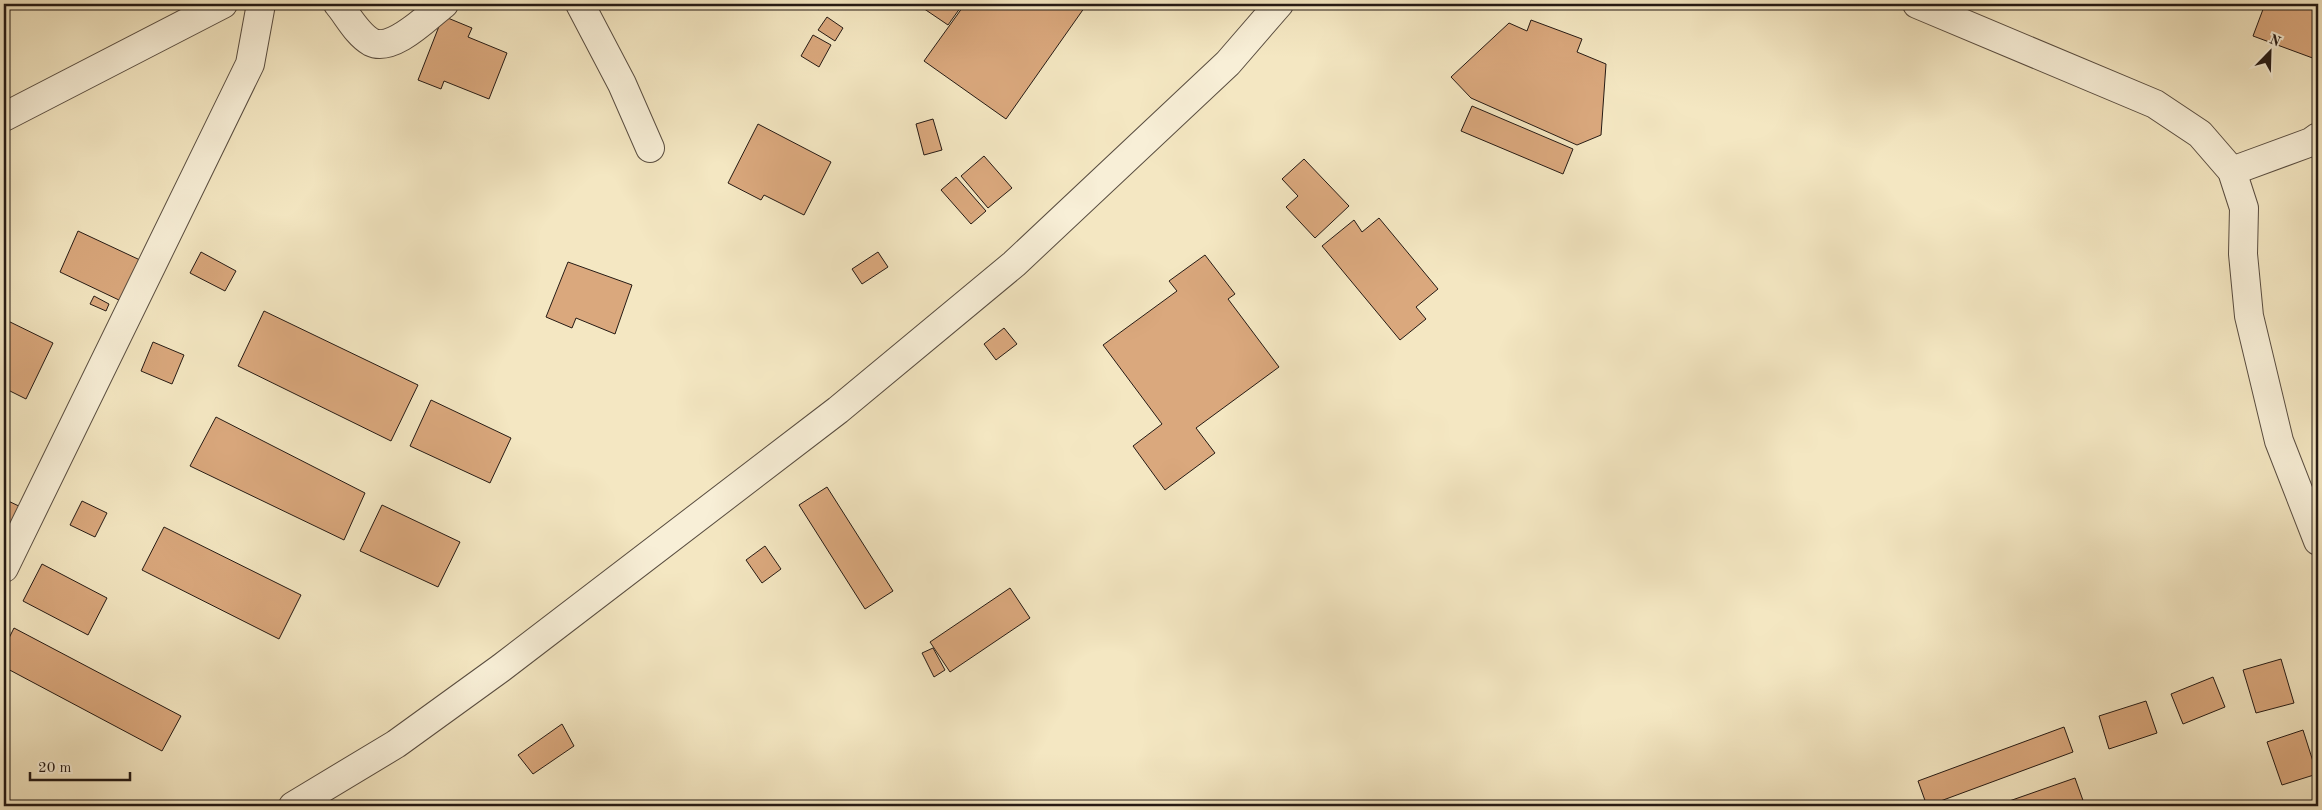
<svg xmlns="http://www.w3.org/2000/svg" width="2322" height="810" viewBox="0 0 2322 810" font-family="'Old Standard TT',serif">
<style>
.building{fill:#daa87d;stroke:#251a14}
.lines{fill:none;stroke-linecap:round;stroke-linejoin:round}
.minor-casing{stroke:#594d40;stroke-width:30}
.minor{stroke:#f8efd7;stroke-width:28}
</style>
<rect width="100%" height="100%" fill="#f4e7c2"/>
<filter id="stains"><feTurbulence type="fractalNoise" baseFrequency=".004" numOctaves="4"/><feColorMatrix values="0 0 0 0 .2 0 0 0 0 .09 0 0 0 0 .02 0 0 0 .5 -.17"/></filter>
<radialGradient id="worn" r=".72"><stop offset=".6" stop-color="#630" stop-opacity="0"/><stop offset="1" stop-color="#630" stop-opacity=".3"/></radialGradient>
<!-- building -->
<g class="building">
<path d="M 917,4 L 963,4 L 948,25 Z"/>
<path d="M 965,4 L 1087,4 L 1006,119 L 924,61 Z"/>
<path d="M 2265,4 L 2318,4 L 2318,60 L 2253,36 Z"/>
<path d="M 443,16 L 472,28 L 468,37 L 507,53 L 489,99 L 444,81 L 441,89 L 418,80 Z"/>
<path d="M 827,17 L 843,28 L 835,41 L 818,30 Z"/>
<path d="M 1531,20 L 1582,39 L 1577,52 L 1606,64 L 1601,135 L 1577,145 L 1471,98 L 1451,77 L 1509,23 L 1527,31 Z"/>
<path d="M 813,35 L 831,45 L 819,67 L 801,56 Z"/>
<path d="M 1472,106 L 1573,149 L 1563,174 L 1461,131 Z"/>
<path d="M 933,119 L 942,150 L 924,155 L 916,124 Z"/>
<path d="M 758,124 L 831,162 L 804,215 L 764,195 L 761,200 L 728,183 Z"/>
<path d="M 984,156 L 1012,188 L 988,208 L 961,176 Z"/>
<path d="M 1304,159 L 1349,206 L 1315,238 L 1286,207 L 1298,196 L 1282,179 Z"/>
<path d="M 956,177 L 986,211 L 971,224 L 941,190 Z"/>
<path d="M 1379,218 L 1438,289 L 1416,307 L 1426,319 L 1400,340 L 1322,246 L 1354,220 L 1362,232 Z"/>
<path d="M 78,231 L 140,260 L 121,301 L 60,272 Z"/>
<path d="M 201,252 L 236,271 L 225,291 L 190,273 Z"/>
<path d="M 878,252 L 888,267 L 862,284 L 852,269 Z"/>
<path d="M 1205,255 L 1235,294 L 1228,299 L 1279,367 L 1196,428 L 1215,453 L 1165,490 L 1133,446 L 1162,424 L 1103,345 L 1177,291 L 1169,281 Z"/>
<path d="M 568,262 L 632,285 L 615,334 L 576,318 L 572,328 L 546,317 Z"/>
<path d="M 94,296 L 109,304 L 106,311 L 90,304 Z"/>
<path d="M 264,311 L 418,385 L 391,441 L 238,366 Z"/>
<path d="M 4,319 L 53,343 L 26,399 L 4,388 Z"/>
<path d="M 1004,328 L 1017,344 L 996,360 L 984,344 Z"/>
<path d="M 153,342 L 184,355 L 172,384 L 141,371 Z"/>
<path d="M 431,400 L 511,438 L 490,483 L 410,446 Z"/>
<path d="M 216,417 L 365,493 L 344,540 L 190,466 Z"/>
<path d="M 827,487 L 893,591 L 865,609 L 799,505 Z"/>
<path d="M 4,499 L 23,508 L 4,550 Z"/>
<path d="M 82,501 L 107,513 L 95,537 L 70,525 Z"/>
<path d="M 382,505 L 460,542 L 438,587 L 360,551 Z"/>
<path d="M 164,527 L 301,595 L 279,639 L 142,570 Z"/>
<path d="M 765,546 L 781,569 L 762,583 L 746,560 Z"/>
<path d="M 42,564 L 107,598 L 88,635 L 23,601 Z"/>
<path d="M 1010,588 L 1030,618 L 950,672 L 930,642 Z"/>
<path d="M 14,628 L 181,716 L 162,751 L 4,667 L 4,648 Z"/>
<path d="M 933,648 L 945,670 L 934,677 L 922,653 Z"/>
<path d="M 2281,659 L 2294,703 L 2256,713 L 2243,670 Z"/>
<path d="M 2213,677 L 2225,707 L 2183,724 L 2171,694 Z"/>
<path d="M 2146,701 L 2157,733 L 2109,749 L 2099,716 Z"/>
<path d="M 562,724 L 574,746 L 533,774 L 518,755 Z"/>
<path d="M 2064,727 L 2073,752 L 1927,806 L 1918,781 Z"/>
<path d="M 2303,730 L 2317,774 L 2282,785 L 2267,742 Z"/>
<path d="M 2075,778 L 2085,806 L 1995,806 Z"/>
</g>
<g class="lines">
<!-- minor casing -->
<g class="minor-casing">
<g id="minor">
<path d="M 338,4 C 348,16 357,34 371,42 C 393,53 428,16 444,4"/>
<path d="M 580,4 L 622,84 L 650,148"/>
<path d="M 1917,4 L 2155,104 L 2200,134 L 2232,171 L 2244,208 L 2243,254 L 2249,316 L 2279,441 L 2318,541"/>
<path d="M 4,117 L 223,4"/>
<path d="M 2232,171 L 2311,142 L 2318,137"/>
<path d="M 4,568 L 250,64 L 261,4"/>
<path d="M 293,806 L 396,744 L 501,668 L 838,410 L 1014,264 L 1228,63 L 1279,4"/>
</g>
</g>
<!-- minor -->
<use href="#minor" class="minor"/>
</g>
<!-- margin -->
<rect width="2322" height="810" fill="none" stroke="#f4e7c2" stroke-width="20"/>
<rect x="5" y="5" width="2312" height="800" fill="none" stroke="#251a14" stroke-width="2.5"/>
<rect x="10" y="10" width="2302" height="790" fill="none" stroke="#251a14"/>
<!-- north arrow -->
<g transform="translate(2270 52) rotate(23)" stroke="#f8efd7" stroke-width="4" paint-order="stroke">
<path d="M0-4L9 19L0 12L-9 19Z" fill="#251a14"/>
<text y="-8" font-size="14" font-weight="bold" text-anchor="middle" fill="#251a14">N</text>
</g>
<!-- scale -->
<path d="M30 772v8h100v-8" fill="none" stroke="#251a14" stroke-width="2.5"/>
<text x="38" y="772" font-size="15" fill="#251a14" stroke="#f8efd7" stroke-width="4" paint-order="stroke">20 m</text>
<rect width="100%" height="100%" filter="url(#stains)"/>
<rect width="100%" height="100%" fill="url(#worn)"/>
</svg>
